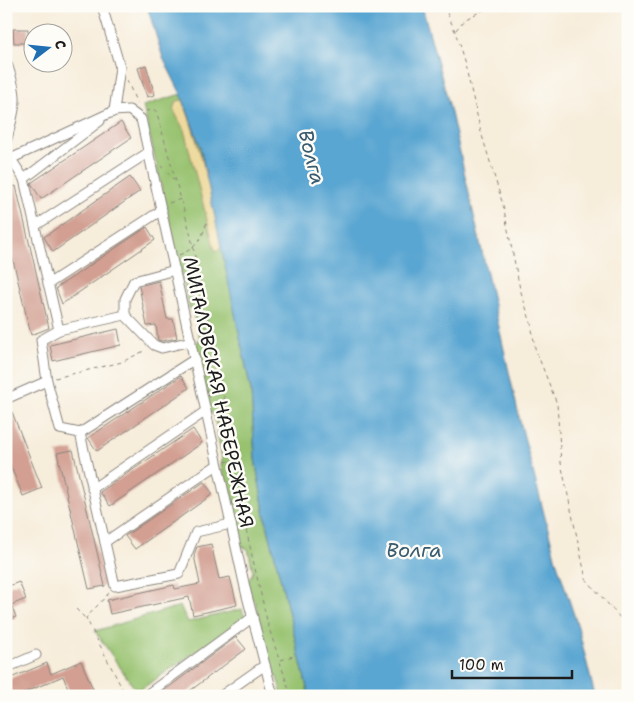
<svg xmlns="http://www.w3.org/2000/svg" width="634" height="702" viewBox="0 0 634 702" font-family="'Shantell Sans',sans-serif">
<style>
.green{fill:#98c26f;stroke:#5a6f46}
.sand{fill:#eeda9e;stroke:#857b5d}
.water{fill:#5aa6d2;stroke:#3b6177}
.building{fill:#d29f92}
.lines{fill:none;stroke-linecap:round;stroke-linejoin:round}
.minor-casing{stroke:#8a847c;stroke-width:11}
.path{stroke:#8a847c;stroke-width:1;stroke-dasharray:4 4;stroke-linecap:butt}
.minor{stroke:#fff;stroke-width:9}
.labels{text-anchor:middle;stroke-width:5;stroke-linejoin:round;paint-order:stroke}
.street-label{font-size:19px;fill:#1c1c1c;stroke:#fdfcf7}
.water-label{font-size:20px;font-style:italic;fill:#385a6e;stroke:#fdfcf7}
</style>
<rect width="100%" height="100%" fill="#fdfcf7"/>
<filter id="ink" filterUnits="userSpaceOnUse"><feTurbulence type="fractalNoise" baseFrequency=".02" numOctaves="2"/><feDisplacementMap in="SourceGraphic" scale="10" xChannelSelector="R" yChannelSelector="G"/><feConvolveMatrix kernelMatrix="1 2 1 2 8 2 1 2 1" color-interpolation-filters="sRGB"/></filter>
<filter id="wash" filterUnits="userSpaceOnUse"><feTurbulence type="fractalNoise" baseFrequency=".0096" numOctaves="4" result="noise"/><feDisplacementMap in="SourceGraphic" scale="20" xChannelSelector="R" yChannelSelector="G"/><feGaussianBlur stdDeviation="1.12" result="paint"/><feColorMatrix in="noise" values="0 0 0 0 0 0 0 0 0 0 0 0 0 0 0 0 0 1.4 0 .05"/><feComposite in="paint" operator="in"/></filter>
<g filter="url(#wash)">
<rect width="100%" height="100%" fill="#f7eddb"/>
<!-- green -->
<g class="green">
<path d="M 181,94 L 200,146 L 215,213 L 251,391 L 255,459 L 265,516 L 309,696 L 282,696 C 280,689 279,681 276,675 C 271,664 262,659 266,645 L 255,602 L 250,597 L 247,583 L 253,572 L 248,549 L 239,545 L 234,519 L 236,513 L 231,489 L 225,485 L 221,467 L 222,459 L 214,415 L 209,412 L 195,345 L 200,338 L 193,313 L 189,307 L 143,106 Z"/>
<path d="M 180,606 L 188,622 L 242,609 L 245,618 L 137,692 L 95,631 Z"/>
</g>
<!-- sand -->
<path class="sand" d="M 183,100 C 200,147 212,195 222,244 L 220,248 L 215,251 L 184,130 L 173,109 L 177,101 Z"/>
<!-- water -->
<path class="water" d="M 147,6 L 422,6 L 449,104 L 520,421 L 556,560 L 578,627 L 595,696 L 309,696 L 265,516 L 255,459 L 251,391 L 200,146 L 181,94 L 163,58 Z"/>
<g id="blocks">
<!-- building -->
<g class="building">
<path d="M 13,29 L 28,29 L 29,43 L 14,43 Z"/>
<path d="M 146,65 L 155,95 L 147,97 L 138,68 Z"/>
<path d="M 121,122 L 131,138 L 41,199 L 31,183 Z"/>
<path d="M 130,177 L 140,191 L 53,252 L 44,237 Z"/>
<path d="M 16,186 L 49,328 L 31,335 L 6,231 L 6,188 Z"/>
<path d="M 147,227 L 155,240 L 62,304 L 56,288 Z"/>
<path d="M 159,281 L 167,319 L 173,319 L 177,338 L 162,341 L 158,340 L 156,325 L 147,326 L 139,286 Z"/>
<path d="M 118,329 L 121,345 L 53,361 L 50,345 Z"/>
<path d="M 181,376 L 189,388 L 97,451 L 88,438 Z"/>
<path d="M 12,412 L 42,488 L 23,496 L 6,455 L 6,414 Z"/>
<path d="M 193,429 L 202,443 L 110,506 L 100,492 Z"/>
<path d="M 73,450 L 105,586 L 89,589 L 57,453 Z"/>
<path d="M 204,482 L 213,494 L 135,549 L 125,536 Z"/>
<path d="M 211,544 L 219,579 L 230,577 L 237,605 L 193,615 L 189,597 L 110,614 L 107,600 L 174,585 L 175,589 L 200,584 L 194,555 L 197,547 Z"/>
<path d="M 19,582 L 26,599 L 11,605 L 16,617 L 6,621 L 6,587 Z"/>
<path d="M 236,637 L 246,649 L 183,696 L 157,696 Z"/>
<path d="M 81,661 L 96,696 L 71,696 L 63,676 L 17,696 L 6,696 L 6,680 L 47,663 L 51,674 Z"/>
</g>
</g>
</g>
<g filter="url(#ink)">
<use href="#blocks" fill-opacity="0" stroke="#8a847c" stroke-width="1"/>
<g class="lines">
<!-- minor casing -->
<g class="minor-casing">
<g id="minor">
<path d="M 102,6 L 120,67 L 114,111 L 111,113"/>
<path d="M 6,61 C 20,100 16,104 6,142"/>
<path d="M 11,159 L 24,179 L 100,121"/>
<path d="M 6,161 L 114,111 L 129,110 L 141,119 L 246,592 L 273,696"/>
<path d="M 24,179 L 59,330 L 125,315 L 125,299 L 134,281 L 175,270"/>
<path d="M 35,226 L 149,152"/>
<path d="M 48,284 L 162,210"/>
<path d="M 125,315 L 154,345 L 162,348 L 191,341"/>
<path d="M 59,330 L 41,340 L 47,381 L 60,429 L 80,433 L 195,359"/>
<path d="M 6,399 L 47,381"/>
<path d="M 80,433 L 115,586 L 179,574 L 196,532 L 231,524"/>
<path d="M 92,489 L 206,411"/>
<path d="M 105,542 L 217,465"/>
<path d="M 6,668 L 36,655"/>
<path d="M 145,696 L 253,617"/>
<path d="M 221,696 L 265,665"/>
</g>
</g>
<!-- path -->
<g class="path">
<path d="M 444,6 L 455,31 L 465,64 L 481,132 L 503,205 L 520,289 L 531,323 L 535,348 L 557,404 L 561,463 L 586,579 L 623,621 L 625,640 L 628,643"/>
<path d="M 456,30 L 464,20 L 491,6"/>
<path d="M 127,80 L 137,104"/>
<path d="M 146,111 L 156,110 L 190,232 L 225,402 L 237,490 L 268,625 L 291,696"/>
<path d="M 161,166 L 175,181"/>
<path d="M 169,203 L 181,199"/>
<path d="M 179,255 C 197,248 202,239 207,221"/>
<path d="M 204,357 L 215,354"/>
<path d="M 55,378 L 122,362 L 146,350"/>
<path d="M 214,405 L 225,402"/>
<path d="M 225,462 L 233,460"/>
<path d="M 109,593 L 86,618 L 126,696"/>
<path d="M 76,609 L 85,618"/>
<path d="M 281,660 L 296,655"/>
</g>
<!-- minor -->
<use href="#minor" class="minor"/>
</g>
</g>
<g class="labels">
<!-- street labels -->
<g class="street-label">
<text transform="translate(219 392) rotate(78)" y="7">МИГАЛОВСКАЯ НАБЕРЕЖНАЯ</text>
</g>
<!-- water labels -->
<g class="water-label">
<text transform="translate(312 157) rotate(76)" y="7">Волга</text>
<text x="414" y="557">Волга</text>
</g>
</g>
<!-- margin -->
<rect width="634" height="702" fill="none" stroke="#fdfcf7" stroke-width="25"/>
<!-- north arrow -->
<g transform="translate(48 48) rotate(74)"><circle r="24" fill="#fdfcf7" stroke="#a3a29f"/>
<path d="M0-4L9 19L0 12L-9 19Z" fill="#1f6fb2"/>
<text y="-8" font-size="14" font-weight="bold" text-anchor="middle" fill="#1c1c1c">С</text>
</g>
<!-- scale -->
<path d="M452 670v8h120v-8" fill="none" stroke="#1c1c1c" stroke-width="2.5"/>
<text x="459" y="670" font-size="15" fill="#1c1c1c" stroke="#fdfcf7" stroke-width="4" paint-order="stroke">100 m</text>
</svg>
